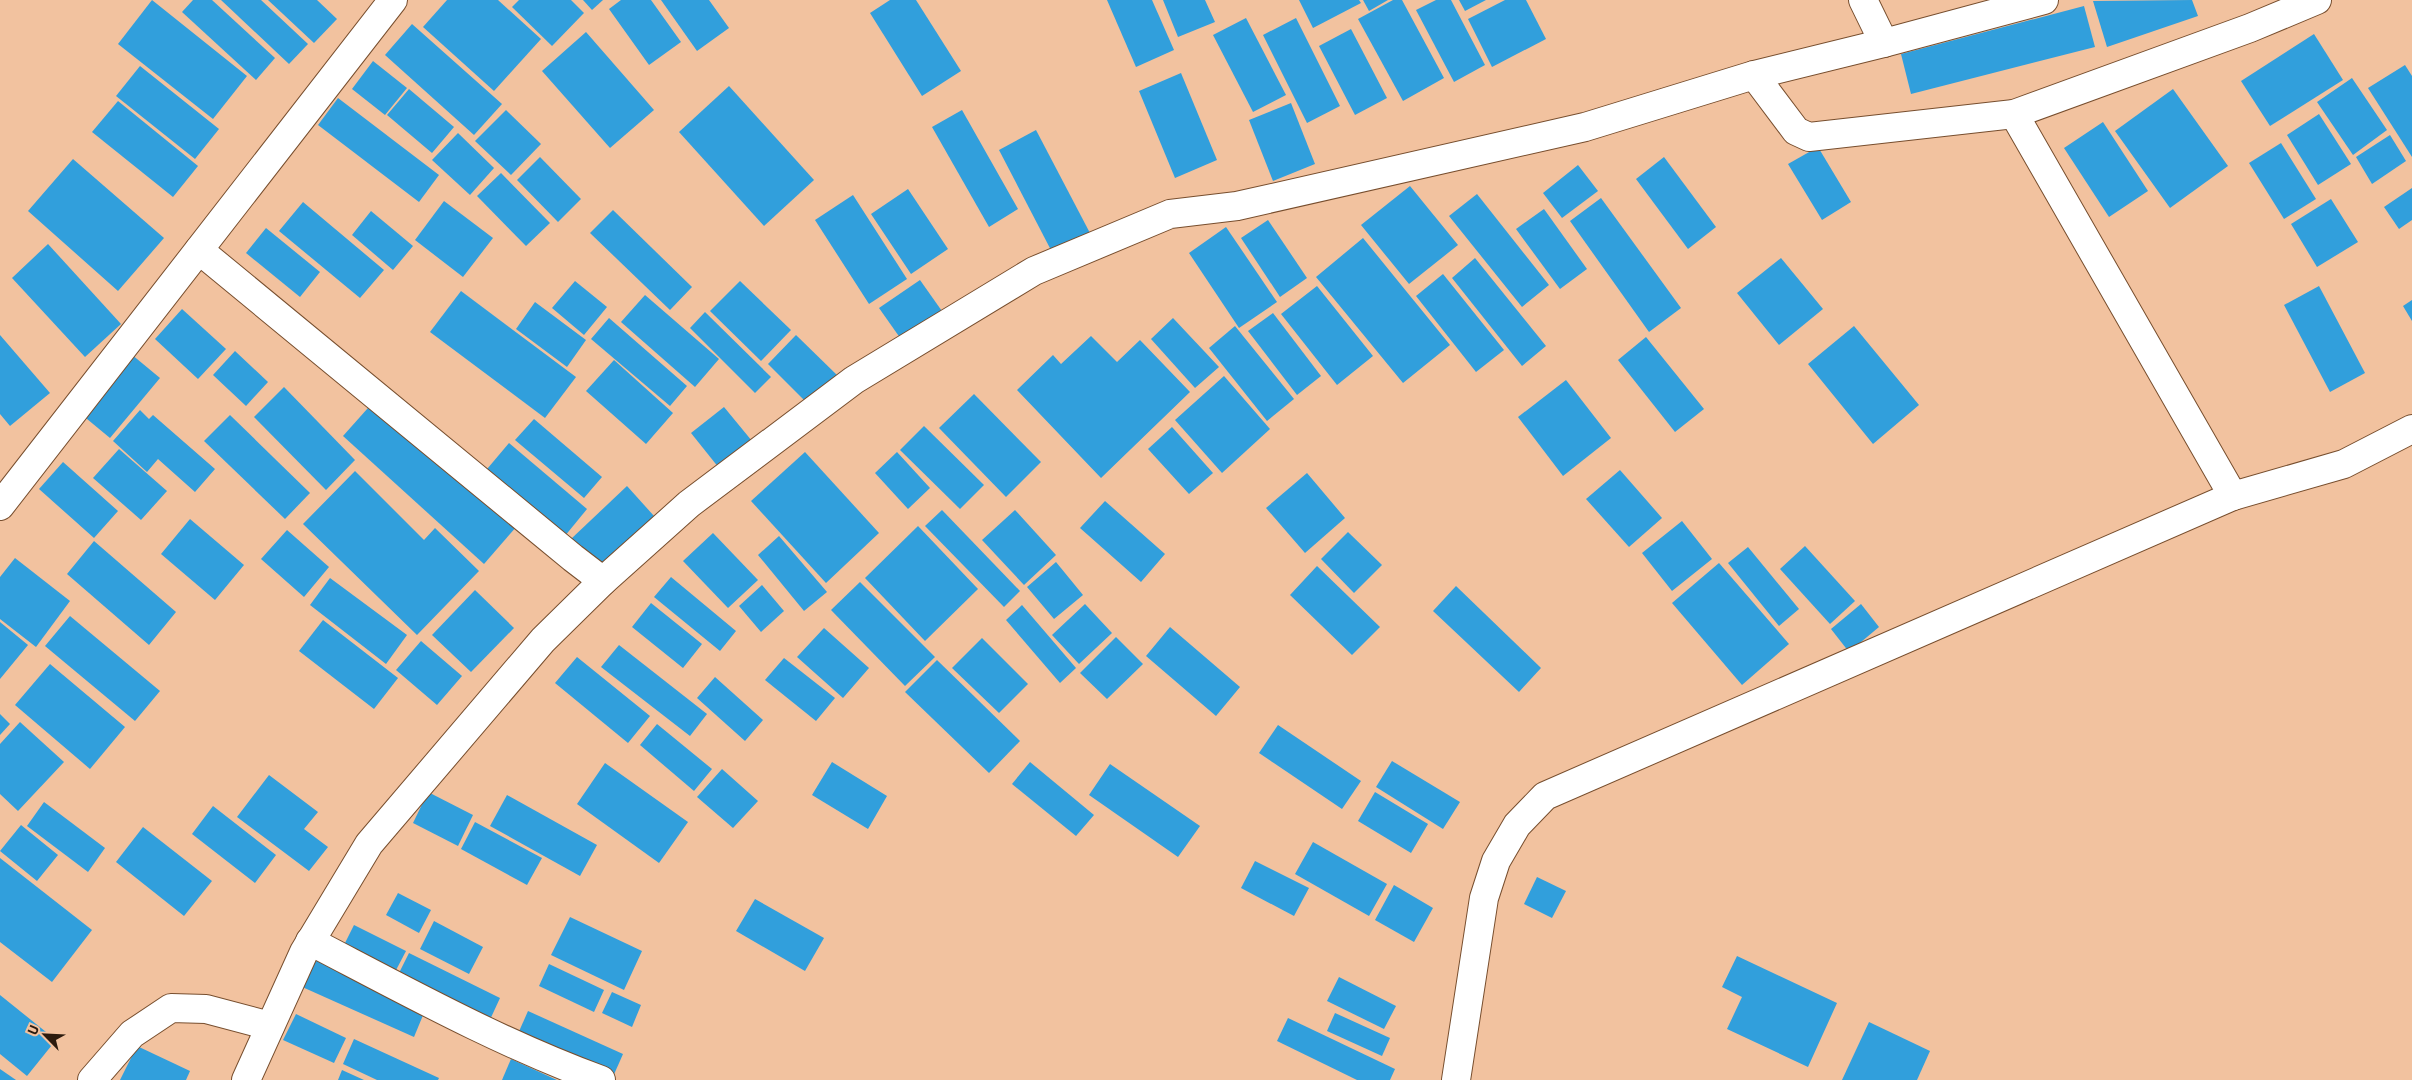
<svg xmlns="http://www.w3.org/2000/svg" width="2412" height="1080" viewBox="0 0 2412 1080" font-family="'Titillium Web',sans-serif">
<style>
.building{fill:#319fdc}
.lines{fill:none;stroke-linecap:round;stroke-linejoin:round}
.minor-casing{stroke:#774e2e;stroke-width:30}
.minor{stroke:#fff;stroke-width:28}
</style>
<rect width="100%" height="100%" fill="#f2c29f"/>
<!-- building -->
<g class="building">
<path d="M 152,0 L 247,76 L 213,119 L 118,44 Z"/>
<path d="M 193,0 L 212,0 L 275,58 L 256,80 L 182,12 Z"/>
<path d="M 221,0 L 261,0 L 308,44 L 289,64 Z"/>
<path d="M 268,0 L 317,0 L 337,19 L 314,43 Z"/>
<path d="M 447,0 L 498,0 L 541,39 L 494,91 L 423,27 Z"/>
<path d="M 519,0 L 571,0 L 584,13 L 552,46 L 512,7 Z"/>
<path d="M 583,0 L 603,0 L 592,10 Z"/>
<path d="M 621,0 L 651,0 L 681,42 L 649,65 L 609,9 Z"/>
<path d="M 661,0 L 709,0 L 729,28 L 697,51 Z"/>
<path d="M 890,0 L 916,0 L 961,71 L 922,96 L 870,13 Z"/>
<path d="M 1107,0 L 1152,0 L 1174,50 L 1136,67 Z"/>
<path d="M 1163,0 L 1205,0 L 1215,22 L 1178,37 Z"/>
<path d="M 1299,0 L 1359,0 L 1361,3 L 1313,28 Z"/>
<path d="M 1363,0 L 1388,0 L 1369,11 Z"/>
<path d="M 1393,0 L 1402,0 L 1444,78 L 1403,101 L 1358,19 Z"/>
<path d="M 1436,0 L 1451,0 L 1485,65 L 1454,82 L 1416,10 Z"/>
<path d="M 1459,0 L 1486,0 L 1465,11 Z"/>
<path d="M 1505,0 L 1526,0 L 1546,39 L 1492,67 L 1468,19 Z"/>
<path d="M 2192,0 L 2198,16 L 2107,47 L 2093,1 Z"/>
<path d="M 2084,6 L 2095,47 L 1911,94 L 1901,54 Z"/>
<path d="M 1246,18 L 1286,95 L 1253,112 L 1213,35 Z"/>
<path d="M 1296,18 L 1340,106 L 1307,123 L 1263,35 Z"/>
<path d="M 412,24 L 502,104 L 474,135 L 385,55 Z"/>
<path d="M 1351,29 L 1387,98 L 1355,115 L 1319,46 Z"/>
<path d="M 586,32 L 654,110 L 610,148 L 542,71 Z"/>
<path d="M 2314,34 L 2343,80 L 2270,126 L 2241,81 Z"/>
<path d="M 373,61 L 407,88 L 385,115 L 352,89 Z"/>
<path d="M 2405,65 L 2412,76 L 2412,157 L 2368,88 Z"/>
<path d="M 140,66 L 219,129 L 195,159 L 116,96 Z"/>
<path d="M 1181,73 L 1217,160 L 1175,178 L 1139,91 Z"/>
<path d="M 2352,78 L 2387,130 L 2353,155 L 2317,102 Z"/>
<path d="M 729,86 L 814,180 L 764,226 L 679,132 Z"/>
<path d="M 409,89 L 454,127 L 432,153 L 387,115 Z"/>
<path d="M 2173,89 L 2228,166 L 2170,208 L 2115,131 Z"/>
<path d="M 338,98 L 439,175 L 419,202 L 318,125 Z"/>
<path d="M 118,101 L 198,166 L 173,197 L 92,132 Z"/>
<path d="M 1291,103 L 1315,164 L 1273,181 L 1249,120 Z"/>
<path d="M 506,110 L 541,144 L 511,175 L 475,141 Z"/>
<path d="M 962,110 L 1018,209 L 989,227 L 932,127 Z"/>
<path d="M 2319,114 L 2351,164 L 2318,185 L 2287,135 Z"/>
<path d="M 2103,122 L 2148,191 L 2109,217 L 2064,148 Z"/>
<path d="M 1036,130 L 1091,235 L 1053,254 L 999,150 Z"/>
<path d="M 458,133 L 494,168 L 470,195 L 432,160 Z"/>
<path d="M 2390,135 L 2406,161 L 2372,184 L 2356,157 Z"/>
<path d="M 2281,143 L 2316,199 L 2284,219 L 2249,163 Z"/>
<path d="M 1818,147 L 1851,202 L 1822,220 L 1788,164 Z"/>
<path d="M 540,157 L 581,199 L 558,222 L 517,180 Z"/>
<path d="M 1664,157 L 1716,227 L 1688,249 L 1636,179 Z"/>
<path d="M 73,159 L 164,238 L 118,291 L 28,211 Z"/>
<path d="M 1578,165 L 1598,191 L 1562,218 L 1543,193 Z"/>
<path d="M 501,173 L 550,223 L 526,246 L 477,196 Z"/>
<path d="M 1410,186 L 1458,245 L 1409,284 L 1361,225 Z"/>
<path d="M 2412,188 L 2412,220 L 2399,229 L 2384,207 Z"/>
<path d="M 908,189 L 948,249 L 911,274 L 871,214 Z"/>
<path d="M 1477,194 L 1549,285 L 1522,307 L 1449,216 Z"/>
<path d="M 853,195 L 907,279 L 869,304 L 815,220 Z"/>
<path d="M 1601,198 L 1681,308 L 1649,332 L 1570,221 Z"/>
<path d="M 2331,199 L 2358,242 L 2317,267 L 2291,224 Z"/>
<path d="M 444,201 L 493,238 L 463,277 L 415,240 Z"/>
<path d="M 303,202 L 384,270 L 360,298 L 279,231 Z"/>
<path d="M 1544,209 L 1587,269 L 1560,289 L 1516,229 Z"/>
<path d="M 613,210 L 692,287 L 670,310 L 590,233 Z"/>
<path d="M 371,211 L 413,246 L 393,270 L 352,235 Z"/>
<path d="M 1268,220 L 1307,278 L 1280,297 L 1241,238 Z"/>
<path d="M 1226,227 L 1277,302 L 1239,328 L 1189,253 Z"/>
<path d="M 266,228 L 320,272 L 300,297 L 246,253 Z"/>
<path d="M 1363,238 L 1450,345 L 1403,383 L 1316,277 Z"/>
<path d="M 48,244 L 121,324 L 85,357 L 12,278 Z"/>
<path d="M 1475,258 L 1546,346 L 1522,366 L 1452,278 Z"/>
<path d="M 1781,258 L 1823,309 L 1779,345 L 1737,293 Z"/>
<path d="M 1443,274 L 1504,350 L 1476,372 L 1416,296 Z"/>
<path d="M 920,280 L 944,314 L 903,342 L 879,308 Z"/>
<path d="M 575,281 L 607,307 L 584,335 L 552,308 Z"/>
<path d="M 740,281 L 791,330 L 761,361 L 710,311 Z"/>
<path d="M 1317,286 L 1373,356 L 1337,385 L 1281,314 Z"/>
<path d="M 2319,286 L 2365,373 L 2330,392 L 2284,305 Z"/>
<path d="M 461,291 L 576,377 L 545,418 L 430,332 Z"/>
<path d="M 645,295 L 719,359 L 695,387 L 621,322 Z"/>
<path d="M 2412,300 L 2412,321 L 2403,306 Z"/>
<path d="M 535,302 L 586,340 L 567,367 L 516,329 Z"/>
<path d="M 182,309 L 226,349 L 198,379 L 155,339 Z"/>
<path d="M 705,312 L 771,377 L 755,393 L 690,328 Z"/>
<path d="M 1273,313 L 1321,376 L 1297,395 L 1248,331 Z"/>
<path d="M 609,318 L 687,386 L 670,406 L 591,339 Z"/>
<path d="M 1173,318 L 1219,367 L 1195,388 L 1151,339 Z"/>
<path d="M 1235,326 L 1294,399 L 1267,421 L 1209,348 Z"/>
<path d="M 1854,326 L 1919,405 L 1873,444 L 1808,364 Z"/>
<path d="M 0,335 L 50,393 L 10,426 L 0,414 Z"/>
<path d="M 796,335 L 838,376 L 810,406 L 768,364 Z"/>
<path d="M 1091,336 L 1117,362 L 1140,340 L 1190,392 L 1101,478 L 1017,390 L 1053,355 L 1061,364 Z"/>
<path d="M 1646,337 L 1704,409 L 1675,432 L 1618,360 Z"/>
<path d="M 235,351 L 268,382 L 246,406 L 213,375 Z"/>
<path d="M 131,354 L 160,378 L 110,438 L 81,414 Z"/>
<path d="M 614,360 L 673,413 L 646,444 L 586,391 Z"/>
<path d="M 1224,376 L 1270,429 L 1222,473 L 1175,420 Z"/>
<path d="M 1566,380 L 1611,438 L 1563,476 L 1518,417 Z"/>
<path d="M 284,387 L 355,460 L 326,490 L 254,417 Z"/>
<path d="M 974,394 L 1041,462 L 1006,497 L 939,428 Z"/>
<path d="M 376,399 L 517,526 L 484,564 L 343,436 Z"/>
<path d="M 724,407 L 752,441 L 719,468 L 691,433 Z"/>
<path d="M 140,410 L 149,419 L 153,415 L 215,469 L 195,492 L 158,459 L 147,472 L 113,441 Z"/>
<path d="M 230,415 L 310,493 L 285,519 L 204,441 Z"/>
<path d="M 534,419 L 602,477 L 584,498 L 515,440 Z"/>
<path d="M 924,426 L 984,485 L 960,509 L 900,450 Z"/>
<path d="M 1172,427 L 1213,473 L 1189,494 L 1148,449 Z"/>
<path d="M 509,443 L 587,509 L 560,542 L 482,475 Z"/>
<path d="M 119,449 L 167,491 L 141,520 L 93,478 Z"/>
<path d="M 805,452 L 879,533 L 826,583 L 751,501 Z"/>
<path d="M 897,452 L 930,488 L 908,509 L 875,473 Z"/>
<path d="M 63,462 L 118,511 L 94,538 L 39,489 Z"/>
<path d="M 1620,470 L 1662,518 L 1629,547 L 1586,499 Z"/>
<path d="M 355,471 L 424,540 L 435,528 L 479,571 L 417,635 L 303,524 Z"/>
<path d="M 1307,473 L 1345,518 L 1305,553 L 1266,508 Z"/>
<path d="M 627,486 L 654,516 L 598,568 L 571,539 Z"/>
<path d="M 1105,501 L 1165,554 L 1141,582 L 1080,528 Z"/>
<path d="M 942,510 L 1020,591 L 1004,607 L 925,526 Z"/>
<path d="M 1015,510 L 1056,555 L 1024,585 L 982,540 Z"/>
<path d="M 190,519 L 244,565 L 215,600 L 161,554 Z"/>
<path d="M 1682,521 L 1712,559 L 1672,591 L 1642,553 Z"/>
<path d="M 918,526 L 978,589 L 925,641 L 865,578 Z"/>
<path d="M 287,530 L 329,567 L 304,597 L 261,559 Z"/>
<path d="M 1348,532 L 1382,565 L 1354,593 L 1321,559 Z"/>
<path d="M 713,533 L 758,580 L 728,608 L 683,561 Z"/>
<path d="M 779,536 L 827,592 L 804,611 L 758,555 Z"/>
<path d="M 94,541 L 176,612 L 149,645 L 67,574 Z"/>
<path d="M 1805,546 L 1855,601 L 1830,624 L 1780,569 Z"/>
<path d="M 1748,547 L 1799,609 L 1779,626 L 1728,563 Z"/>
<path d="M 15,558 L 70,601 L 36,647 L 0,619 L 0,577 Z"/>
<path d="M 1056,562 L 1083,595 L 1054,619 L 1027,587 Z"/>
<path d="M 1719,563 L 1789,644 L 1742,685 L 1672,603 Z"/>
<path d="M 1317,566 L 1380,627 L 1352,655 L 1290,595 Z"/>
<path d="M 671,577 L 736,631 L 720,651 L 654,597 Z"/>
<path d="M 330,578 L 407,635 L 386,664 L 310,605 Z"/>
<path d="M 860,582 L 935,657 L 905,686 L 831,610 Z"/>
<path d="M 762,585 L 784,611 L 761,632 L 739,606 Z"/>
<path d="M 1456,586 L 1541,668 L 1519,692 L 1433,611 Z"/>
<path d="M 475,590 L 514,628 L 471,672 L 432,635 Z"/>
<path d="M 651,603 L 702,644 L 683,668 L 632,627 Z"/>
<path d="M 1085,604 L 1112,633 L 1079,664 L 1052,635 Z"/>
<path d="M 1861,604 L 1879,627 L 1849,652 L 1831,629 Z"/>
<path d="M 1022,605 L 1076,668 L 1060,683 L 1006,620 Z"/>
<path d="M 70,616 L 160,691 L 135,721 L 45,646 Z"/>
<path d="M 323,620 L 398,678 L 374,709 L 299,651 Z"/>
<path d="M 0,622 L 28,645 L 0,679 Z"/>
<path d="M 1170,627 L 1240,687 L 1216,716 L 1146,656 Z"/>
<path d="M 824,628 L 869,668 L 843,698 L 797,657 Z"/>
<path d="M 1116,637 L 1143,664 L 1107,699 L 1080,673 Z"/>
<path d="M 982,638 L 1028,684 L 999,713 L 952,668 Z"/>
<path d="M 421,641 L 462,676 L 437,705 L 396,670 Z"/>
<path d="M 619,645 L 707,714 L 690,736 L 601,667 Z"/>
<path d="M 577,657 L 650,716 L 628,743 L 555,683 Z"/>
<path d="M 784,658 L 835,698 L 816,721 L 765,680 Z"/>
<path d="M 937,660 L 1020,741 L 989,773 L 905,692 Z"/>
<path d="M 50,664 L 125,727 L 90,769 L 15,705 Z"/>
<path d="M 715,677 L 763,720 L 745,741 L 697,698 Z"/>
<path d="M 0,714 L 10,724 L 0,735 Z"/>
<path d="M 20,722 L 64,762 L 18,811 L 0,794 L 0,744 Z"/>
<path d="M 657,724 L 712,769 L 694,791 L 640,745 Z"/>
<path d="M 1278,725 L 1361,781 L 1342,809 L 1259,753 Z"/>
<path d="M 1392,761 L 1460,802 L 1443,829 L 1376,787 Z"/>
<path d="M 832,762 L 887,796 L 868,829 L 812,795 Z"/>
<path d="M 1030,762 L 1094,815 L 1076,836 L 1012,784 Z"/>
<path d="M 605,763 L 688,822 L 659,863 L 577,804 Z"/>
<path d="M 1110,764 L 1200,826 L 1178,857 L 1089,795 Z"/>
<path d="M 722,769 L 758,801 L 733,828 L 697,797 Z"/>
<path d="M 269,775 L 318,812 L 304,829 L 328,847 L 309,871 L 237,817 Z"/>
<path d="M 428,792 L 473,815 L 458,846 L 413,823 Z"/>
<path d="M 1375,792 L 1428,824 L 1411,853 L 1358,821 Z"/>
<path d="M 507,795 L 597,845 L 580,876 L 490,826 Z"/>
<path d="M 44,802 L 105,848 L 88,872 L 27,826 Z"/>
<path d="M 213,806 L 276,855 L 255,883 L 192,834 Z"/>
<path d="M 475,822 L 542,858 L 527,885 L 461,849 Z"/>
<path d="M 21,825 L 58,855 L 37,881 L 0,851 Z"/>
<path d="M 143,827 L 212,881 L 184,916 L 116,862 Z"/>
<path d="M 1313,842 L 1387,884 L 1369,916 L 1295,874 Z"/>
<path d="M 0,858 L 92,930 L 52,982 L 0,942 Z"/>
<path d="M 1255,861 L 1309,888 L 1294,916 L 1241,888 Z"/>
<path d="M 1537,877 L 1566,891 L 1552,918 L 1524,904 Z"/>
<path d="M 1394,885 L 1433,908 L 1414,942 L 1375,920 Z"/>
<path d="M 398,893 L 431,910 L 419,933 L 386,915 Z"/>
<path d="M 755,899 L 824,938 L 805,971 L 736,931 Z"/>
<path d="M 570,917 L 642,951 L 624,990 L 551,955 Z"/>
<path d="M 434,921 L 483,947 L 469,974 L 420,949 Z"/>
<path d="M 354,925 L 406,951 L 394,974 L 342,949 Z"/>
<path d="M 409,953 L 500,998 L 488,1024 L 396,979 Z"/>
<path d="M 1737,956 L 1837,1003 L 1808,1067 L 1727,1029 L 1742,997 L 1722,987 Z"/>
<path d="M 312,958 L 426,1008 L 414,1037 L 300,986 Z"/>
<path d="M 549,964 L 604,990 L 594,1012 L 539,986 Z"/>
<path d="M 1339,977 L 1396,1006 L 1384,1029 L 1327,1001 Z"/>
<path d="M 612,992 L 641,1005 L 632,1027 L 602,1013 Z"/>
<path d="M 0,995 L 56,1040 L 27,1076 L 0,1054 Z"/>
<path d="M 528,1011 L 623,1054 L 612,1079 L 517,1036 Z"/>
<path d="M 1335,1013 L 1390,1038 L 1382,1056 L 1327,1031 Z"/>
<path d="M 296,1014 L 346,1038 L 334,1063 L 283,1040 Z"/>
<path d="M 1288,1018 L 1395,1069 L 1390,1080 L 1357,1080 L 1277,1041 Z"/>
<path d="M 1869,1022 L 1930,1051 L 1917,1080 L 1842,1080 Z"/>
<path d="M 354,1039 L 439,1078 L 438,1080 L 377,1080 L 343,1064 Z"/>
<path d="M 137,1046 L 190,1071 L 186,1080 L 120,1080 Z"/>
<path d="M 511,1059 L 557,1080 L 502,1080 Z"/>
<path d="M 0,1069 L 16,1080 L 0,1080 Z"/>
<path d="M 342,1070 L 364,1080 L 338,1080 Z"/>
</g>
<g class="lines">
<!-- minor casing -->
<g class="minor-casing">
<g id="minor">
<path d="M 1863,0 L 1884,43"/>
<path d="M 1754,75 L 1796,131 L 1809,137 L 2014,114 L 2250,28 L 2317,0"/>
<path d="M 2014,114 L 2233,496"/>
<path d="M 199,250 L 573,558 L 603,581"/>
<path d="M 0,506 L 393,0"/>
<path d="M 310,941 C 406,991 500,1043 601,1080"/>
<path d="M 92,1080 L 132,1034 L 171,1008 L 206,1009 L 270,1026"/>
<path d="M 246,1080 L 304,952 L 369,844 L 543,640 L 603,581 L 689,504 L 854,380 L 1034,271 L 1170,214 L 1237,206 L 1585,127 L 1754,75 L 1884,43 L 2044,0"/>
<path d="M 1456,1080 L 1484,898 L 1496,861 L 1517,825 L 1545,796 L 2233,496 L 2344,464 L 2412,429"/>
</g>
</g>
<!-- minor -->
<use href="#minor" class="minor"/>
</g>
<!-- north arrow -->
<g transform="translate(45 1035) rotate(294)" stroke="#f2c29f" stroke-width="4" paint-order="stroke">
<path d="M0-4L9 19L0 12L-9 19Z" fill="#2c1b0e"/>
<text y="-8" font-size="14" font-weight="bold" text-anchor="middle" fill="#2c1b0e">U</text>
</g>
</svg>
